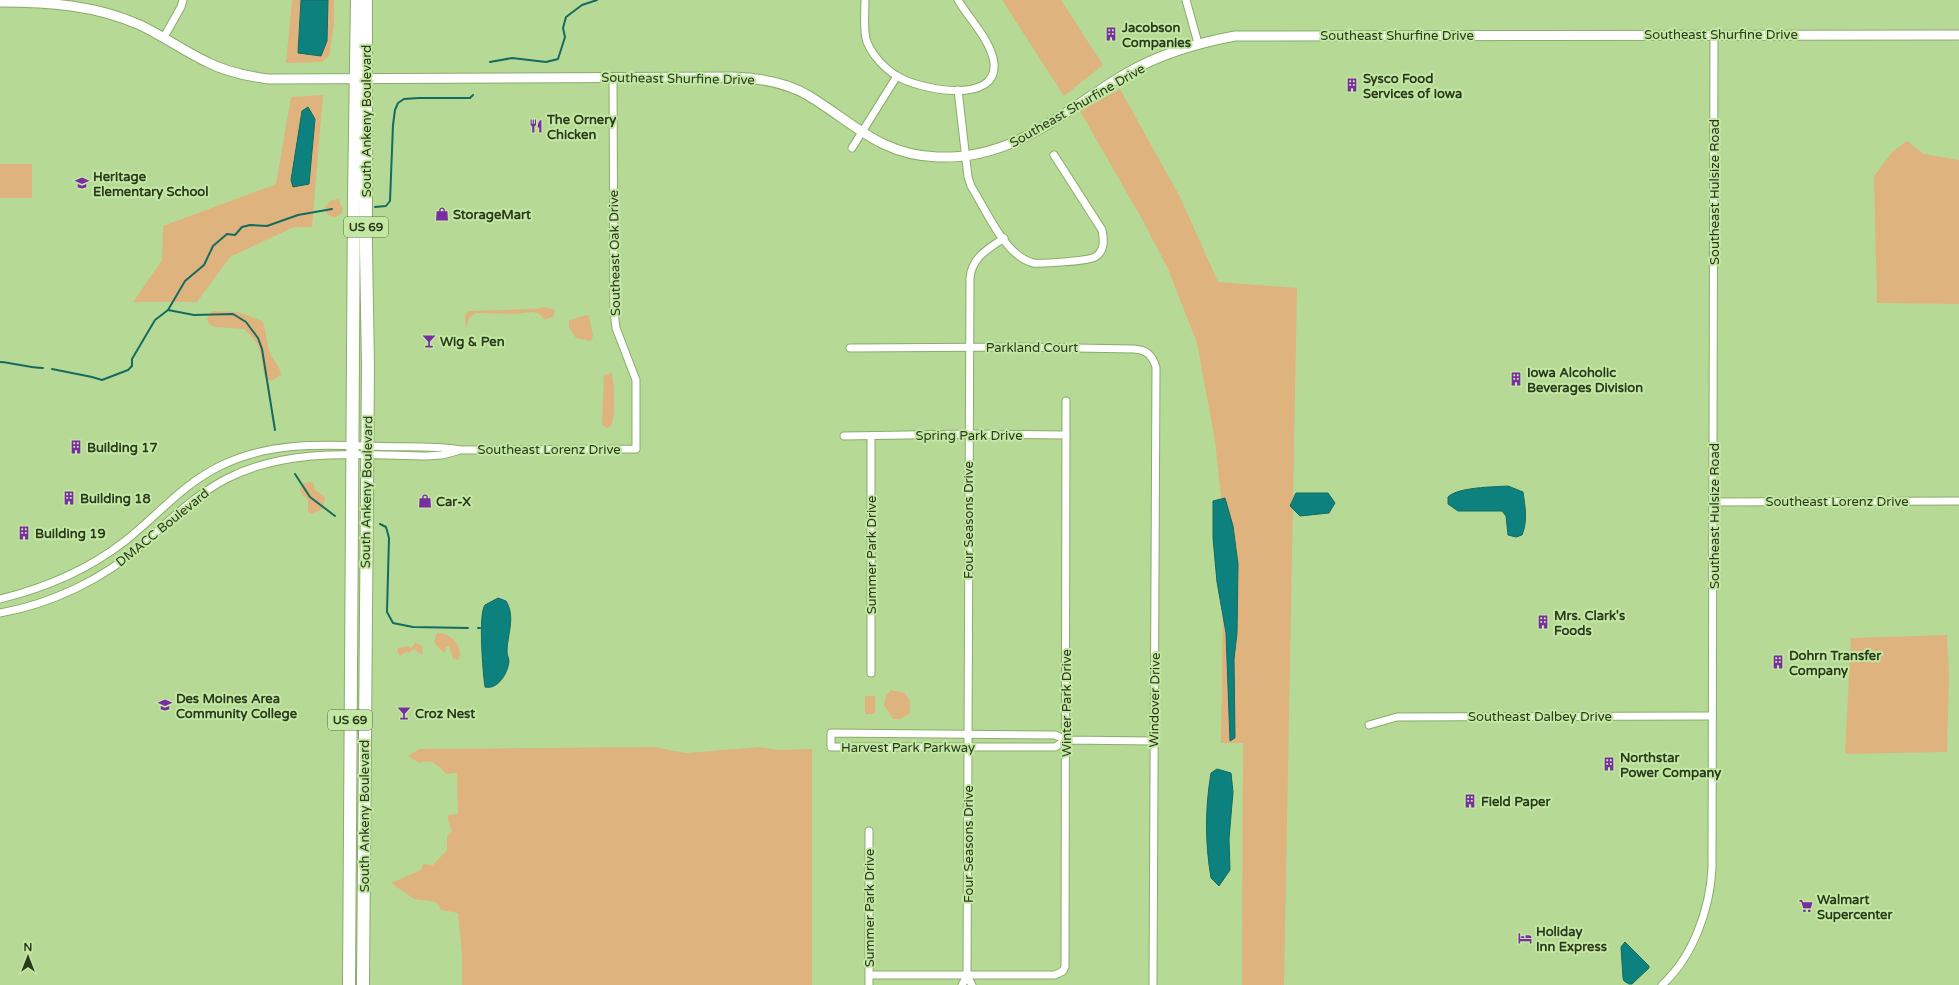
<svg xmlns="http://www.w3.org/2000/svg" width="1959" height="985" viewBox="0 0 1959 985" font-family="'Varela Round',sans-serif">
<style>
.green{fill:#dfb37e}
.water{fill:#0d817d;stroke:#166b60}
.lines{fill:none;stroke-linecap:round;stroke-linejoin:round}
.stream{stroke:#166b60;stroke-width:2}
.minor-casing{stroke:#89ac6a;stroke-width:9}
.tertiary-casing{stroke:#89ac6a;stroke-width:11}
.primary-casing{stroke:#89ac6a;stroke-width:14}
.minor{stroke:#fff;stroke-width:7}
.tertiary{stroke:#fff;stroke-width:9}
.primary{stroke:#fff;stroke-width:12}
.labels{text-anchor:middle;stroke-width:4;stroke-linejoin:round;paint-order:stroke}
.shield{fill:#c3e8a3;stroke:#596e45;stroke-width:1}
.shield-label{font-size:12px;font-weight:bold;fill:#2b391d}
.poi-label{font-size:13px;font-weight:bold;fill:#2b391d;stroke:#c3e8a3;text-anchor:start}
.street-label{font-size:13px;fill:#2b391d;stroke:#c3e8a3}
</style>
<rect width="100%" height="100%" fill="#b6da96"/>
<!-- green -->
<g class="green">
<path d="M 292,0 L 334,0 L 334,24 L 329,56 L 322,62 L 286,63 Z"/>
<path d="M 1002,0 L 1061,0 L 1103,65 L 1064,96 Z"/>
<path d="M 1120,89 L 1180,197 L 1218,282 L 1297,288 L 1284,985 L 1242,985 L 1243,743 L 1221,743 L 1224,525 L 1215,441 L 1197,343 L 1168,269 L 1143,221 L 1080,111 Z"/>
<path d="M 323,95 L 312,227 L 294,227 L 230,257 L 197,302 L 133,302 L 162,260 L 163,226 L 276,184 L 291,97 Z"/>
<path d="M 1907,141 L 1924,154 L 1959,160 L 1959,304 L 1877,303 L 1874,176 L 1893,151 Z"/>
<rect x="0" y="164" width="32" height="34"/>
<path d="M 338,199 L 343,209 L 342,213 L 334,218 L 327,214 L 325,207 L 330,201 Z"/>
<path d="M 545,307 L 555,310 L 554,316 L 545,320 L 538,313 L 532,312 L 515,314 L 476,313 L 470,317 L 466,328 L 465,316 L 468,311 L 534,309 Z"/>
<path d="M 212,311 L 238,312 L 262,321 C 267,331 266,342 270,353 C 273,361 280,365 281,375 L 271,381 L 265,378 C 260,354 264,347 244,329 L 215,327 L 209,324 L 207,319 Z"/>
<path d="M 587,315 L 589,316 L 593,336 L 591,341 L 576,338 L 569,327 L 569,320 Z"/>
<path d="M 612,373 C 614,383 617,422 609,428 L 606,428 L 602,424 L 604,375 Z"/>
<path d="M 311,482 L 314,484 L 315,490 L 324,496 L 325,499 L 322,509 L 313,514 L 308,512 L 308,500 L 306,497 L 303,496 L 300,489 L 304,483 Z"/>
<path d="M 437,633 C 449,631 466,649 458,660 L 453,659 L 449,646 L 446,647 L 446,650 L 444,653 C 437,645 431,644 437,633 Z"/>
<path d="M 1947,635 L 1949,676 L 1947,752 L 1845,754 L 1851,638 Z"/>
<path d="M 415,642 L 422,646 L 423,654 L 420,654 L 414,649 L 409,653 L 406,652 L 400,656 L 397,650 L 398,648 L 409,646 L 412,648 Z"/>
<path d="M 891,690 L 905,693 L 910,701 L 910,713 L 901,719 L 893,719 L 884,705 L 886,696 Z"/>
<rect x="865" y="696" width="10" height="18"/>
<path d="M 654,747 L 686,753 L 759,747 L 778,750 L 812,749 L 812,985 L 462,985 L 462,954 L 458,913 L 441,910 L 436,902 L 414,899 L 391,883 L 421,870 L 423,864 L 433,865 L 447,850 L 447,837 L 452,831 L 448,821 L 448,815 L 458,814 L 457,773 L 446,774 C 437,764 432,759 419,763 L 408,756 L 419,749 Z"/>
</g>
<!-- water -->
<g class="water">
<path d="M 301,0 L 328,0 L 327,41 L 321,56 L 298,53 Z"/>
<path d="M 308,107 L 315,119 L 309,184 L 293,187 L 291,180 L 302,111 Z"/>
<path d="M 1508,486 L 1523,492 C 1525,506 1528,521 1522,535 L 1516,537 L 1508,535 L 1506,516 L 1502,511 L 1458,511 L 1448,504 L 1448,497 C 1458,487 1493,487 1508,486 Z"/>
<path d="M 1296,493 L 1328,493 L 1335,503 L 1329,513 L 1300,516 L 1290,506 Z"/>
<path d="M 1225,498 L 1233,526 L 1238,564 L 1237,633 L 1234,659 L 1235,738 L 1230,741 L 1226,633 L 1217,582 L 1213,538 L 1213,501 Z"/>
<path d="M 498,598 L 506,601 C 516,617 507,635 507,652 C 507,655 509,658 509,661 C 508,673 498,690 485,687 C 483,673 478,614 485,605 Z"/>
<path d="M 1217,769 L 1231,773 L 1233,792 L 1229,839 L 1230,870 L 1219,886 L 1211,878 C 1205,843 1205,808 1211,773 Z"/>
<path d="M 1625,942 L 1649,966 L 1649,968 L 1632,984 L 1629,984 L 1624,981 L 1623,978 L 1621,947 Z"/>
</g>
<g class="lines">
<!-- stream -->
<g class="stream">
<path d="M 490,62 L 512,58 L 546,62 L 558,59 L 565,37 L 563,28 L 566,17 L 582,5 L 597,0"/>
<path d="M 375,207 L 386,206 L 390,201 L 393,125 L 395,110 L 398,103 L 404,99 L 419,98 L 470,98 L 473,95"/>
<path d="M 168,310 L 194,315 L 233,314 L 246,322 L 258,338 L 262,349 L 275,430"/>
<path d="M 0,362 C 16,363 28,368 43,368"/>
<path d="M 52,369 L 92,377 L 102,380 L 128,370 L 132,366 L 132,359 L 155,320 L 168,310 L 185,281 L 204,265 L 213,246 L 227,234 L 235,235 L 242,227 L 250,225 L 267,226 L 298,215 L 332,209"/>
<path d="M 295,474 L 310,497 L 335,516"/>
<path d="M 380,524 L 386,527 L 389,538 L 387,612 L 393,623 L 413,627 L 468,628"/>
<path d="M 478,628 L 480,628"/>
</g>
<!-- minor casing -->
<g class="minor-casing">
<g id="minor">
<path d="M 865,0 C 865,11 863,33 867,42 C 872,55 885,69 897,76 C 917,89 998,106 994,63 C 991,40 969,19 958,0"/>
<path d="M 1186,0 L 1198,43"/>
<path d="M 164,37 L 181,7 L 183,0"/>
<path d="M 958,90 L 968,177 L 971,186 C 984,207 1001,245 1022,258 C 1025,260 1030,262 1033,263 C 1042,264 1088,261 1095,257 C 1105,251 1104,240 1102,230 L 1054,155"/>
<path d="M 852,148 L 897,76"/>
<path d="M 850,348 L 1018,347 L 1134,349 C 1147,350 1152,355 1156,367 L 1153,985"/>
<path d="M 844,436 L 968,434 L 1066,435"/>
<path d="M 871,436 L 871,673"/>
<path d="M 1714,502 L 1959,501"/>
<path d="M 0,599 C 45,588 88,570 125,541 C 157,516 183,484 220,466 C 266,443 317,444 368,446 C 399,448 430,445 461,450 L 636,449 L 636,380 L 616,328 L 614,312 L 613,77"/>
<path d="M 0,613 C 51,604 104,579 143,544 C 170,520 194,496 226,479 C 288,447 360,455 427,456 L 442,455 L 457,451"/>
<path d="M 1369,725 L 1397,717 L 1712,716"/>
<path d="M 1066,740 L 1055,747 L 831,747 L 831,733 L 1055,735 L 1066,740 L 1154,741"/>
<path d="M 869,975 L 1055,975 L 1063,971 L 1065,967 L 1066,401"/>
<path d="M 869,985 L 869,831"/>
<path d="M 962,985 L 967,976"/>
<path d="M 972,985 L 967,976 L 970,278 C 972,257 988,249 1004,238"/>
<path d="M 1662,985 C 1693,957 1710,909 1712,868 L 1714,34"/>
</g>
</g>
<!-- tertiary casing -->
<g class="tertiary-casing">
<path id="tertiary" d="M 0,2 C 48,2 95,5 140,25 C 163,36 184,51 207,62 C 226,72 246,76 268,79 L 733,77 C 759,78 786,82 809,96 C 854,123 880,155 937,157 C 1016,160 1064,110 1127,73 C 1160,54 1197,43 1235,36 L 1959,35"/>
</g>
<!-- primary casing -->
<g class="primary-casing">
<g id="primary">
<path d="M 349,985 L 354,197 L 357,0"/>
<path d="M 363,985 L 368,366 L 366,249 L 366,0"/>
</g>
</g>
<!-- minor -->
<use href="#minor" class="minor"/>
<!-- tertiary -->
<use href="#tertiary" class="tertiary"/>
<!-- primary -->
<use href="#primary" class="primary"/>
</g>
<!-- icons -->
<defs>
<g id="building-bare" transform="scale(1.08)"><path d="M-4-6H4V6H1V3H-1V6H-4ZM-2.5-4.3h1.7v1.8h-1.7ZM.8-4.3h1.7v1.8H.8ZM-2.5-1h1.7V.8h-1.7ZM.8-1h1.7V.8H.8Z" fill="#782da0" stroke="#c3e8a3" stroke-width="2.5" paint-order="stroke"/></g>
<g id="restaurant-bare" transform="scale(1.08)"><path d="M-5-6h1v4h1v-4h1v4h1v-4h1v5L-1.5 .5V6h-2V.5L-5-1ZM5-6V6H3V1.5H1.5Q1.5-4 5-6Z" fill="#782da0" stroke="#c3e8a3" stroke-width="2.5" paint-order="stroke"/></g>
<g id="school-bare" transform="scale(1.08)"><path d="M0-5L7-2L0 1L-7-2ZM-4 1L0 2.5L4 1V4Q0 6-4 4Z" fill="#782da0" stroke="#c3e8a3" stroke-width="2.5" paint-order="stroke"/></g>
<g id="shop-bare" transform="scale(1.08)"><path d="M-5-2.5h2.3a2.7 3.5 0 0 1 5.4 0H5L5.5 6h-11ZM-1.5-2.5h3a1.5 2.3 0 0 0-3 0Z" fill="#782da0" stroke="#c3e8a3" stroke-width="2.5" paint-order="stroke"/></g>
<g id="bar-bare" transform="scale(1.08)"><path d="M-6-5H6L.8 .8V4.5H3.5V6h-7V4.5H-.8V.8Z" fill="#782da0" stroke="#c3e8a3" stroke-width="2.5" paint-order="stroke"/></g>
<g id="university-bare" transform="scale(1.08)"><path d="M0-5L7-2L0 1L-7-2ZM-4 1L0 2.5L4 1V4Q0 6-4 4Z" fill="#782da0" stroke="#c3e8a3" stroke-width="2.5" paint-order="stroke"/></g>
<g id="supermarket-bare" transform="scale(1.08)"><path d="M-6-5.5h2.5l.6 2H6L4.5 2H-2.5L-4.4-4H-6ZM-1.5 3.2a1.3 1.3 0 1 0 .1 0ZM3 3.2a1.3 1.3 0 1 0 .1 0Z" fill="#782da0" stroke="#c3e8a3" stroke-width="2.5" paint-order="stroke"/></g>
<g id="hotel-bare" transform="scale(1.08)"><path d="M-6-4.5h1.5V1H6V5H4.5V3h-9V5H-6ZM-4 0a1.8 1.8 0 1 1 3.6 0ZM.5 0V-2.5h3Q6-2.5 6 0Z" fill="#782da0" stroke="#c3e8a3" stroke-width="2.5" paint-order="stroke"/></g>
</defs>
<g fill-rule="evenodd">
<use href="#building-bare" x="1111" y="34"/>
<use href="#building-bare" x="1352" y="85"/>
<use href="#restaurant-bare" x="536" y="126"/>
<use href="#school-bare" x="82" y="183"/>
<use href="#shop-bare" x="442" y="214"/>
<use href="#bar-bare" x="429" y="341"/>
<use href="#building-bare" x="1516" y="379"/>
<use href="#building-bare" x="76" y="447"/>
<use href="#building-bare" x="69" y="498"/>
<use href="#shop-bare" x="425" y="501"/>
<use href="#building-bare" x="24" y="533"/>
<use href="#building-bare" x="1543" y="622"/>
<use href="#building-bare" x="1778" y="662"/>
<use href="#university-bare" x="165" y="705"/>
<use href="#bar-bare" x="404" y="713"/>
<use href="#building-bare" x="1609" y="764"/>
<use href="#building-bare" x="1470" y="801"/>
<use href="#supermarket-bare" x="1806" y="906"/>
<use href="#hotel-bare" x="1525" y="938"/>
</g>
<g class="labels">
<!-- shield labels -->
<g class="shield">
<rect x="344" y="217" width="44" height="20" rx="3"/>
<rect x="328" y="710" width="44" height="20" rx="3"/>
</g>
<g class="shield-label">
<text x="366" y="231">US 69</text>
<text x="350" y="724">US 69</text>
</g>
<!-- poi labels -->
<g class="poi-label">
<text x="1122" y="32">Jacobson<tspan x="1122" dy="15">Companies</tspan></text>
<text x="1363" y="83">Sysco Food<tspan x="1363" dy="15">Services of Iowa</tspan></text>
<text x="547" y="124">The Ornery<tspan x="547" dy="15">Chicken</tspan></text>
<text x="93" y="181">Heritage<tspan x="93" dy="15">Elementary School</tspan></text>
<text x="453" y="219">StorageMart</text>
<text x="440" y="346">Wig &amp; Pen</text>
<text x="1527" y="377">Iowa Alcoholic<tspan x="1527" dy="15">Beverages Division</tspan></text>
<text x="87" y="452">Building 17</text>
<text x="80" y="503">Building 18</text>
<text x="436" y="506">Car-X</text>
<text x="35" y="538">Building 19</text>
<text x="1554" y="620">Mrs. Clark's<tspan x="1554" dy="15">Foods</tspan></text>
<text x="1789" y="660">Dohrn Transfer<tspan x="1789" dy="15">Company</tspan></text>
<text x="176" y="703">Des Moines Area<tspan x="176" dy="15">Community College</tspan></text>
<text x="415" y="718">Croz Nest</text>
<text x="1620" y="762">Northstar<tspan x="1620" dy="15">Power Company</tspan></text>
<text x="1481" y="806">Field Paper</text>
<text x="1817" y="904">Walmart<tspan x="1817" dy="15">Supercenter</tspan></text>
<text x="1536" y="936">Holiday<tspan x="1536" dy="15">Inn Express</tspan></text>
</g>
<!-- street labels -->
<g class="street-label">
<text x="1721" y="39">Southeast Shurfine Drive</text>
<text x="1397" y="40">Southeast Shurfine Drive</text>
<text transform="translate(678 78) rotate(1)" y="5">Southeast Shurfine Drive</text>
<text transform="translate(1077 105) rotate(-30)" y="5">Southeast Shurfine Drive</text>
<text transform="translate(366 121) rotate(-90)" y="5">South Ankeny Boulevard</text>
<text transform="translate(1714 192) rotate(-90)" y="5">Southeast Hulsize Road</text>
<text transform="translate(614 253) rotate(-91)" y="5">Southeast Oak Drive</text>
<text x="1032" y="352">Parkland Court</text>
<text x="969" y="440">Spring Park Drive</text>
<text x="549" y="454">Southeast Lorenz Drive</text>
<text transform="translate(366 492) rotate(-89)" y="5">South Ankeny Boulevard</text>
<text x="1837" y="506">Southeast Lorenz Drive</text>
<text transform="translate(1714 516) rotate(-90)" y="5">Southeast Hulsize Road</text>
<text transform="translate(968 520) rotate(-90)" y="5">Four Seasons Drive</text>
<text transform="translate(162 527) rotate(-39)" y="5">DMACC Boulevard</text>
<text transform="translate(871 555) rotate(-90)" y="5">Summer Park Drive</text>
<text transform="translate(1154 700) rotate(-89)" y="5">Windover Drive</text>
<text transform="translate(1066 703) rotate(-90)" y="5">Winter Park Drive</text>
<text x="1540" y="721">Southeast Dalbey Drive</text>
<text x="908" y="752">Harvest Park Parkway</text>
<text transform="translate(364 816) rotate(-90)" y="5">South Ankeny Boulevard</text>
<text transform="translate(968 844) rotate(-90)" y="5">Four Seasons Drive</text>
<text transform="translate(869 908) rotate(-90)" y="5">Summer Park Drive</text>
</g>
</g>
<!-- north arrow -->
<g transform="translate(28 957)" stroke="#c3e8a3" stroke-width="3" paint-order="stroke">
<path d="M0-3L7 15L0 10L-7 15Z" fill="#2b391d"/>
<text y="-6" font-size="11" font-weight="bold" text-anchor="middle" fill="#2b391d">N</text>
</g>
</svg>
